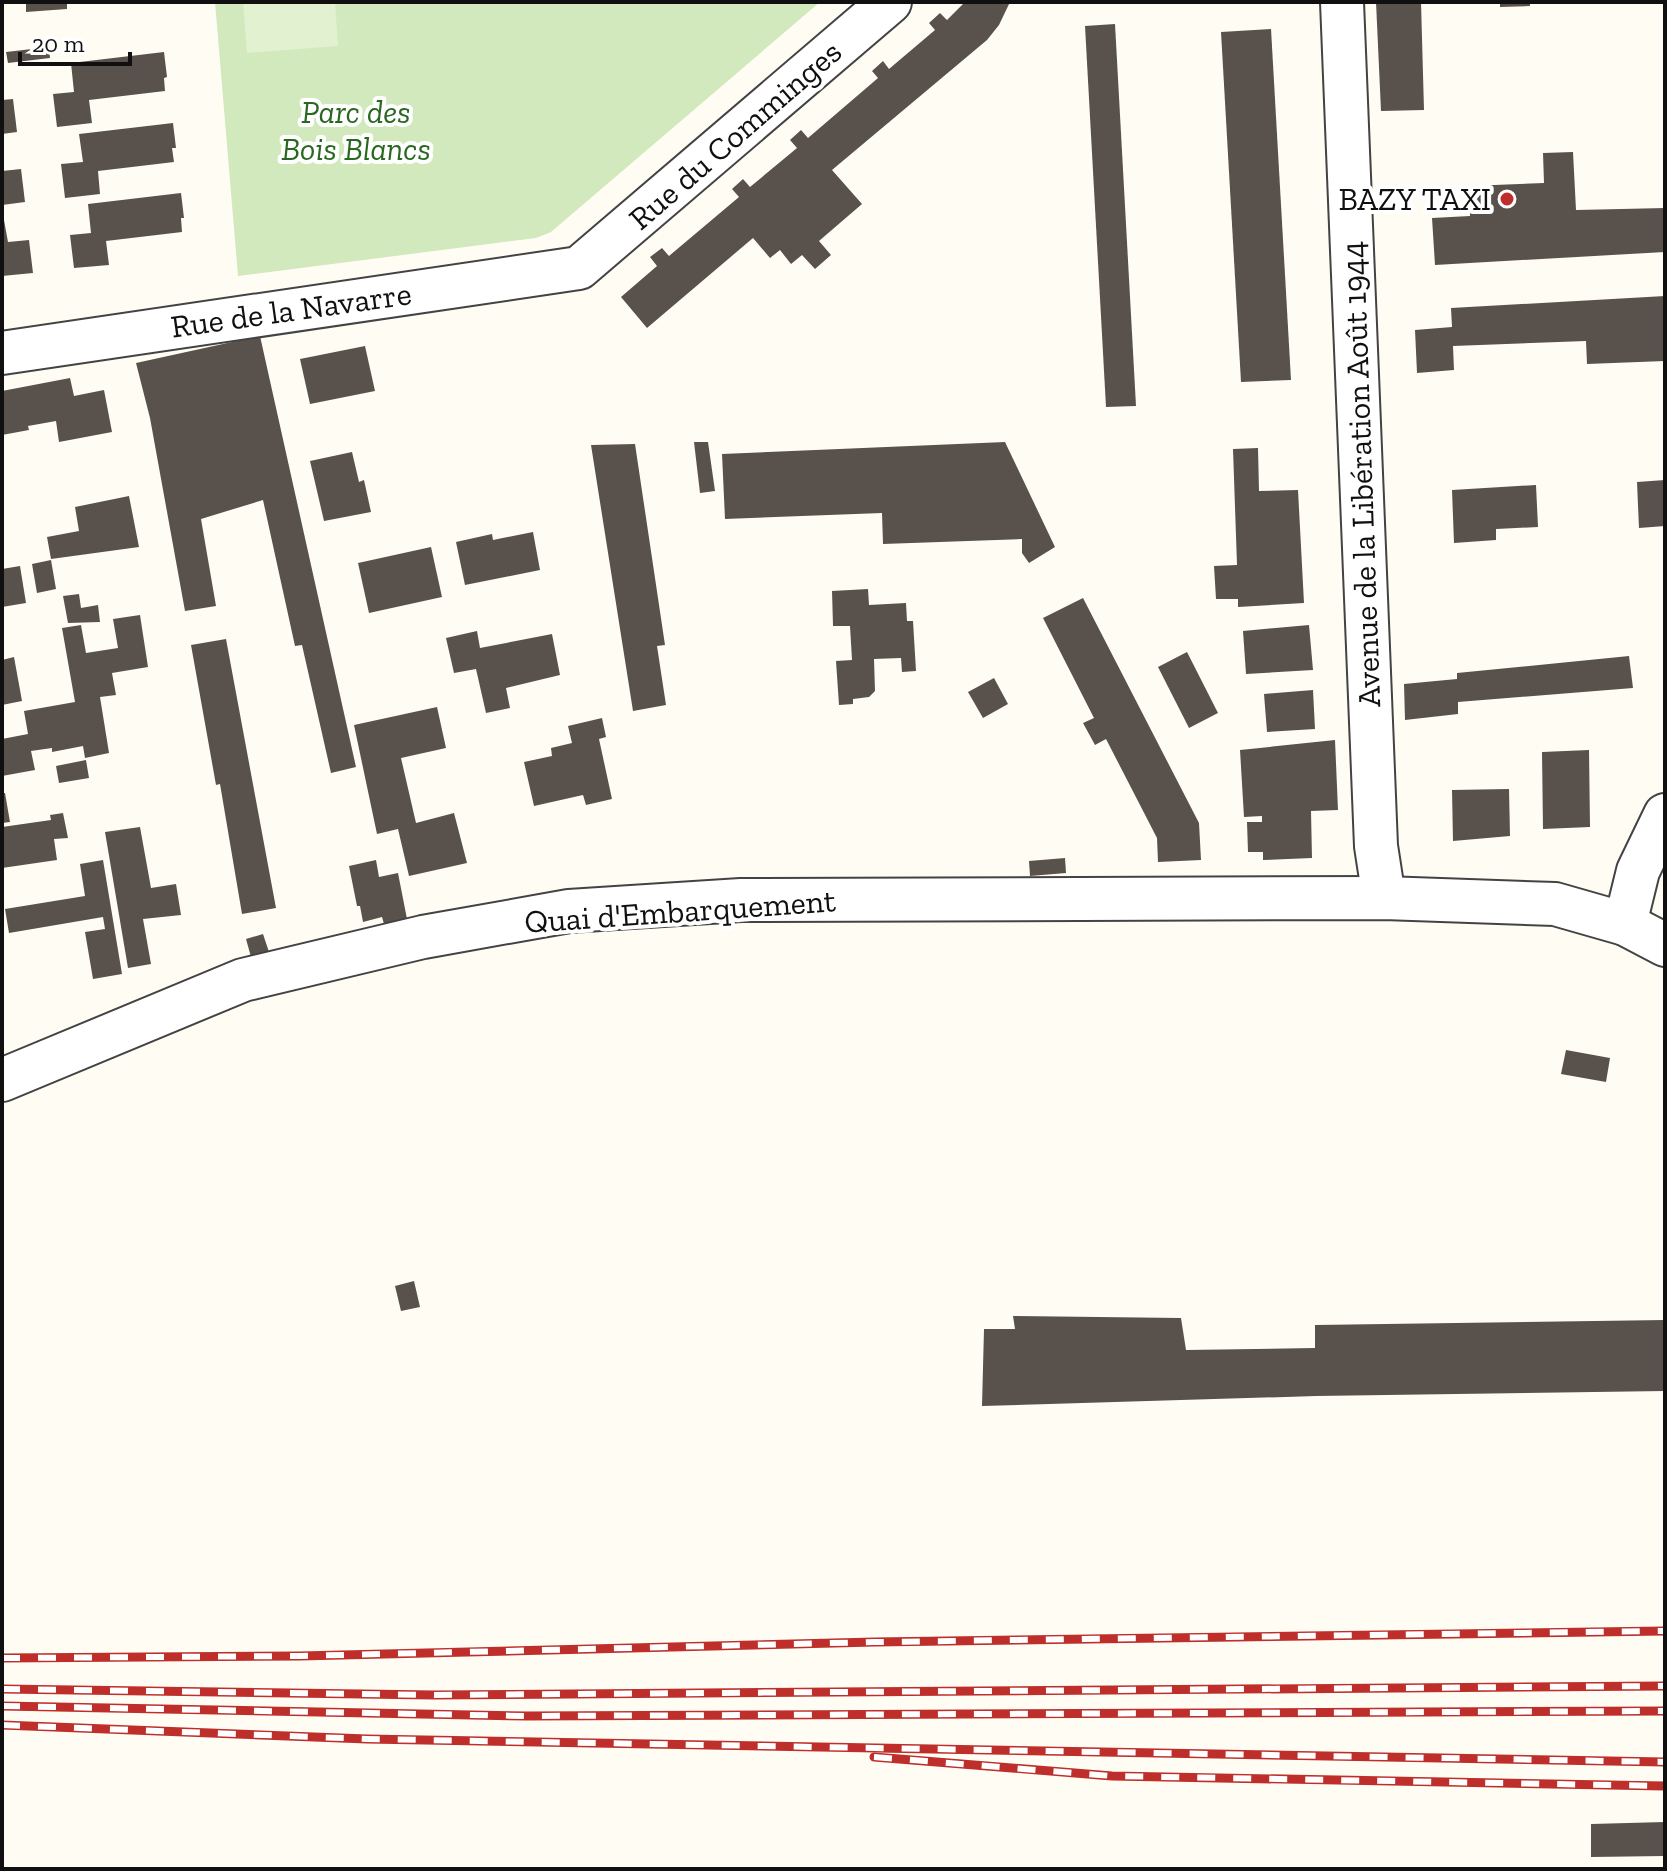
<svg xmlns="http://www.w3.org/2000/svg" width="1667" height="1871" viewBox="0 0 1667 1871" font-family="'Zilla Slab',serif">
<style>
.green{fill:#d1e9bd}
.pitch{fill:#e2f1cf}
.building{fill:#59524c}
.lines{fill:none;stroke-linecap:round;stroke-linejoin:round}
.street-casing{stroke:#434343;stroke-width:46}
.street{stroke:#fff;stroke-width:42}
.rail-casing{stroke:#be2e2a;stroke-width:9}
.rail{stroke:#fff;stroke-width:6;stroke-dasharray:18;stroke-linecap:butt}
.poi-dot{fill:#be2e2a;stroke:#fff;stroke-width:3}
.labels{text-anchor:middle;stroke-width:8;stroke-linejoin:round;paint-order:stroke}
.park-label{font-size:32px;font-style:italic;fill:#2a6721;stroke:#fff}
.street-label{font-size:32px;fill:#101010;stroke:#fff}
.poi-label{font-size:32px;fill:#101010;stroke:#fff;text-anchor:end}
</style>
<rect width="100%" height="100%" fill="#fffdf3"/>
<!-- green -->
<path class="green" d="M 215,2 L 820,2 L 551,232 L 536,238 L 238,276 Z"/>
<!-- pitch -->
<path class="pitch" d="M 243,2 L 335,2 L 338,46 L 247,53 Z"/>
<!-- building -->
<g class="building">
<path d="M 26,2 L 67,2 L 67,9 L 26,12 Z"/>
<path d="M 965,2 L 1010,2 L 999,25 L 987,40 L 832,170 L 862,204 L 819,241 L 831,255 L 815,269 L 802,255 L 791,264 L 780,250 L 770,258 L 753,238 L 647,328 L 621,297 L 657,266 L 650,257 L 662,248 L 669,256 L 739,197 L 732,189 L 743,179 L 750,187 L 797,148 L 790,140 L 801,130 L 808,138 L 878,78 L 872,71 L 883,61 L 889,69 L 935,30 L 929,23 L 940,13 L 947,20 Z"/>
<path d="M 1376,2 L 1421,2 L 1424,110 L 1381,111 Z"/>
<path d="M 1500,2 L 1530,2 L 1530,6 L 1500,7 Z"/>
<path d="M 1115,24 L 1136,406 L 1106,407 L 1085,26 Z"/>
<path d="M 1271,29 L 1291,380 L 1241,382 L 1221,32 Z"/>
<path d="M 49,47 L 50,58 L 8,63 L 6,52 Z"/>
<path d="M 164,52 L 167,77 L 164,78 L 165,91 L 89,100 L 92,123 L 57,127 L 53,94 L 74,92 L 71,63 Z"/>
<path d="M 13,99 L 17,132 L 2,134 L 2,100 Z"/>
<path d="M 173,123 L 176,148 L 172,148 L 174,162 L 98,171 L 100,194 L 65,198 L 61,164 L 83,162 L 79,134 Z"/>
<path d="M 1573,152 L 1576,210 L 1665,208 L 1665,252 L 1435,265 L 1432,218 L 1470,216 L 1469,186 L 1544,183 L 1543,153 Z"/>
<path d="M 21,169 L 25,202 L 2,205 L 2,171 Z"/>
<path d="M 181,193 L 184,218 L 181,218 L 182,232 L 106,241 L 109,265 L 74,268 L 70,235 L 91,233 L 88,204 Z"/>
<path d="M 2,209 L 8,242 L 29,240 L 33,273 L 2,276 Z"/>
<path d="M 1665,296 L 1665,361 L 1587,364 L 1586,341 L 1453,346 L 1454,370 L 1417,373 L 1415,330 L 1452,327 L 1451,308 Z"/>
<path d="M 260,336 L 356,767 L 331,773 L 302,645 L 295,646 L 263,500 L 201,519 L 216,606 L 185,611 L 150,418 L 136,363 Z"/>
<path d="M 365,346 L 375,391 L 310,404 L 300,359 Z"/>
<path d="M 70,378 L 74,396 L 104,390 L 112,432 L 59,442 L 56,421 L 28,426 L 29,430 L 2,435 L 2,391 Z"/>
<path d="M 694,442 L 708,442 L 715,491 L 700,493 Z"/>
<path d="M 1005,442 L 1055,547 L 1029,563 L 1022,553 L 1022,539 L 883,544 L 882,513 L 725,519 L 722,454 Z"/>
<path d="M 635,444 L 665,645 L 657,646 L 666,705 L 633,711 L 591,445 Z"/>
<path d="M 1258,448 L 1259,491 L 1298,490 L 1304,603 L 1238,607 L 1238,599 L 1216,599 L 1214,566 L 1237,565 L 1233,449 Z"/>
<path d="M 352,452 L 359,482 L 364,480 L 371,512 L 324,521 L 310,461 Z"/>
<path d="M 1665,480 L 1665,526 L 1639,528 L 1637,482 Z"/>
<path d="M 1536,485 L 1538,527 L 1496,529 L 1496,540 L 1454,543 L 1452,490 Z"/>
<path d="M 129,496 L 139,547 L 51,559 L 47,537 L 79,531 L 75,507 Z"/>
<path d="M 533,532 L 540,570 L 465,585 L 456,542 L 492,534 L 493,540 Z"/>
<path d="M 431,547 L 442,597 L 369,613 L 358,563 Z"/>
<path d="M 51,560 L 56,589 L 37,593 L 32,564 Z"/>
<path d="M 20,566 L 26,603 L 2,607 L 2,569 Z"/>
<path d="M 868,589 L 869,605 L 906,603 L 907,621 L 913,621 L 916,671 L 902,672 L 901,658 L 874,659 L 875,691 L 869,697 L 853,699 L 853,704 L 839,705 L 836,661 L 852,660 L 850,626 L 833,626 L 832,591 Z"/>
<path d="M 79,594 L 81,608 L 98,605 L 100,622 L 68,623 L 63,596 Z"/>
<path d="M 1083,598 L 1199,823 L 1201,860 L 1158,862 L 1157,838 L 1106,739 L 1095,745 L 1083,723 L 1094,718 L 1043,618 Z"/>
<path d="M 140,615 L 148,667 L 112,673 L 116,695 L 100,697 L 109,753 L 85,758 L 83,746 L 52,752 L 52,748 L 31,751 L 35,770 L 2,776 L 2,739 L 28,734 L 24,711 L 75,702 L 62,628 L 81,625 L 86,653 L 118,648 L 113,619 Z"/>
<path d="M 1309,625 L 1313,670 L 1246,674 L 1243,631 Z"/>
<path d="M 477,631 L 480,648 L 552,634 L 560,675 L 506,688 L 510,708 L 486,713 L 476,669 L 454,673 L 446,638 Z"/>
<path d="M 226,639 L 276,908 L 242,914 L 220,784 L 216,785 L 191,645 Z"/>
<path d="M 1187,652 L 1218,713 L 1189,728 L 1158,667 Z"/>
<path d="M 1629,656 L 1633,688 L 1458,702 L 1458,714 L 1405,720 L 1404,684 L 1457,679 L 1457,673 Z"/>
<path d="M 14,657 L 22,701 L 2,705 L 2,660 Z"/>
<path d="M 994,678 L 1008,704 L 983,718 L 968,692 Z"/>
<path d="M 1313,690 L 1315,729 L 1267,732 L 1264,694 Z"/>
<path d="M 437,707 L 446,748 L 401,758 L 416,823 L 454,813 L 467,863 L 409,876 L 398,829 L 377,834 L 354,725 Z"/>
<path d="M 602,718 L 606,737 L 599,739 L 612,799 L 586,805 L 583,795 L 534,806 L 524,762 L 552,756 L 551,748 L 572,743 L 568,726 Z"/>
<path d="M 1335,740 L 1338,810 L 1311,811 L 1312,858 L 1263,860 L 1263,852 L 1248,852 L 1247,822 L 1262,822 L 1262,816 L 1244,817 L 1240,750 Z"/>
<path d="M 1589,750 L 1590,827 L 1543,829 L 1542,752 Z"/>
<path d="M 86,760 L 89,778 L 59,783 L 56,766 Z"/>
<path d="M 1509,789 L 1510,836 L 1453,841 L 1452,790 Z"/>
<path d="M 2,793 L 5,793 L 10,822 L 2,823 Z"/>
<path d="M 63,813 L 68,838 L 54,839 L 57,860 L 2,868 L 2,827 L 51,820 L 50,815 Z"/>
<path d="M 140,827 L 151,888 L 176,884 L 181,915 L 143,919 L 151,964 L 128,968 L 105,832 Z"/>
<path d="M 1065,858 L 1066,873 L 1030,876 L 1029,861 Z"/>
<path d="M 103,860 L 122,974 L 93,979 L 85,932 L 105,929 L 103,917 L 9,933 L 5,909 L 85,896 L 80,864 Z"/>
<path d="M 376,860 L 379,877 L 398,873 L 407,919 L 384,924 L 382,917 L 363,922 L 360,906 L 357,906 L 349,866 Z"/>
<path d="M 263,934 L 269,952 L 251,957 L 246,939 Z"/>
<path d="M 1566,1050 L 1610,1058 L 1606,1082 L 1561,1074 Z"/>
<path d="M 414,1281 L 420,1307 L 401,1311 L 395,1286 Z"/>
<path d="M 1013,1316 L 1181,1318 L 1186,1350 L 1315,1348 L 1315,1325 L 1665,1320 L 1665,1391 L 1316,1396 L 982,1406 L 984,1329 L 1015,1329 Z"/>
<path d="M 1665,1822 L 1665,1856 L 1591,1857 L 1591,1824 Z"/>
</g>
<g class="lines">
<!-- street casing -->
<g class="street-casing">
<g id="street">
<path d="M 1342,2 L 1376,846 L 1384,898"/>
<path d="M 2,353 L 579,268 L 890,2"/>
<path d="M 1625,924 L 1638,871 L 1665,815"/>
<path d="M 2,1080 L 243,980 L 423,937 L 569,911 L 741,900 L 1384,898 L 1555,904 L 1625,924 L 1665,945"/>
</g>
</g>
<!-- street -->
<use href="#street" class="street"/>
<!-- rail casing -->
<g class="rail-casing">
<g id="rail">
<path d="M 2,1658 L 300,1656 L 875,1642 L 1665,1631"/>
<path d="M 2,1689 L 434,1695 L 1665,1686"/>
<path d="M 2,1706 L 527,1716 L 1665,1711"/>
<path d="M 2,1725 L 367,1739 L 1665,1762"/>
<path d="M 874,1757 L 1112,1776 L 1665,1786"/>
</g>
</g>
<!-- rail -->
<use href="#rail" class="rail"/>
</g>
<!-- markers -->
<circle class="poi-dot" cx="1507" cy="199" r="8"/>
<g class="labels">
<!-- park labels -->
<g class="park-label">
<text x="356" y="123">Parc des<tspan x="356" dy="37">Bois Blancs</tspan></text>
</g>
<!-- street labels -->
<g class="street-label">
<text transform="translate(735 135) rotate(-41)" y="11">Rue du Comminges</text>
<text transform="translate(291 310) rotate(-8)" y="11">Rue de la Navarre</text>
<text transform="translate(1361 474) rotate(-92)" y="11">Avenue de la Libération Août 1944</text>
<text transform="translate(680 911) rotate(-4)" y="11">Quai d'Embarquement</text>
</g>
<!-- poi labels -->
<g class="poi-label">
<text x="1491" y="210">BAZY TAXI</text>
</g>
</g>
<!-- border -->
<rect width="1667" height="1871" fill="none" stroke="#101010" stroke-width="8"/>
<!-- scale -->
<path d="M20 52v12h110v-12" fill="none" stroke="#101010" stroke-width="4"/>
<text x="32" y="52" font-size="24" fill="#101010" stroke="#ffffff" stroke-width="6" paint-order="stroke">20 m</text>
</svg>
